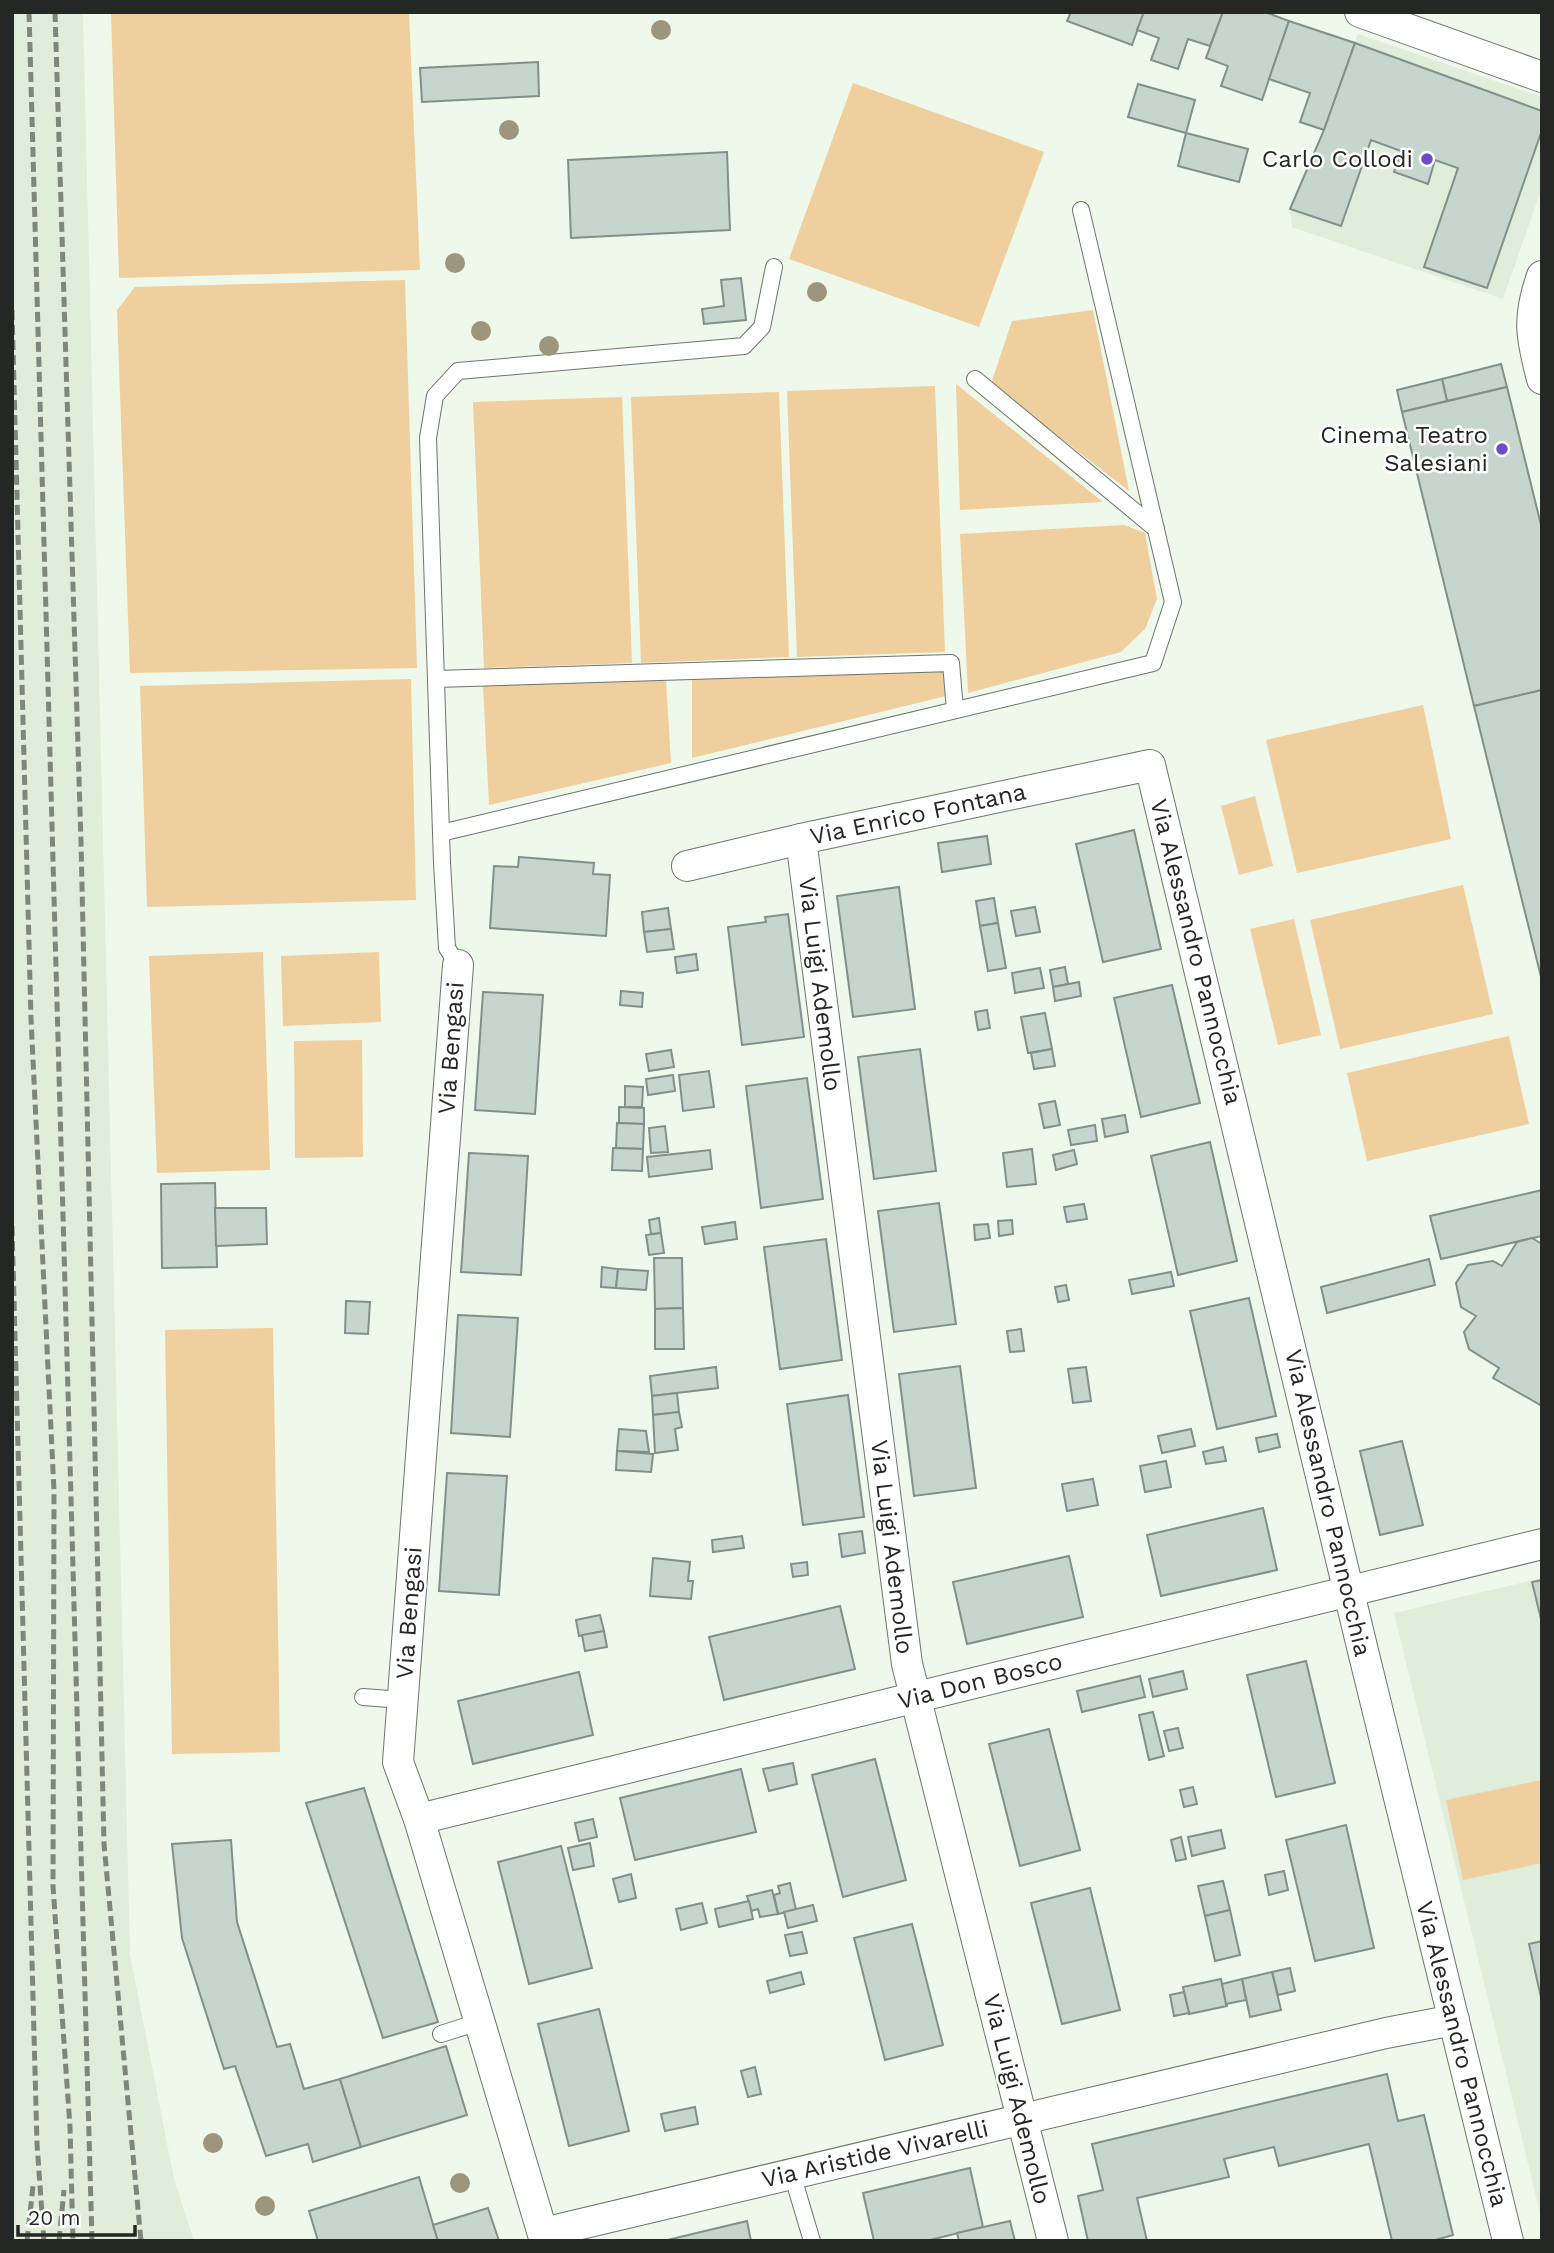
<svg xmlns="http://www.w3.org/2000/svg" width="1554" height="2253" viewBox="0 0 1554 2253" font-family="'Work Sans',sans-serif">
<style>
.built{fill:#dfedda}
.green{fill:#f0cf9e}
.building{fill:#c6d6cf;stroke:#82908a;stroke-width:2}
.lines{fill:none;stroke-linecap:round;stroke-linejoin:round}
.lane-casing{stroke:#6d756b;stroke-width:18}
.street-casing{stroke:#6d756b;stroke-width:32}
.lane{stroke:#fff;stroke-width:16}
.street{stroke:#fff;stroke-width:30}
.rail{stroke:#80867e;stroke-width:5;stroke-dasharray:10 5;stroke-linecap:butt}
.tree{fill:#9e967c}
.poi-dot{fill:#6b4cc5;stroke:#fff;stroke-width:2.5}
.labels{text-anchor:middle;stroke-width:5;stroke-linejoin:round;paint-order:stroke}
.poi-label{font-size:24px;fill:#242723;stroke:#fff;text-anchor:end}
.street-label{font-size:24px;fill:#242723;stroke:#fff}
</style>
<rect width="100%" height="100%" fill="#eef8eb"/>
<!-- built -->
<g class="built">
<path d="M 12,12 L 83,12 L 130,1955 L 174,2179 L 194,2241 L 12,2241 Z"/>
<path d="M 1358,34 L 1542,97 L 1542,187 L 1503,299 L 1292,227 L 1290,209 L 1324,130 Z"/>
<path d="M 1542,1578 L 1542,2221 L 1394,1613 Z"/>
</g>
<!-- green -->
<g class="green">
<path d="M 111,12 L 409,12 L 420,270 L 119,278 Z"/>
<path d="M 853,83 L 1044,152 L 979,327 L 789,259 Z"/>
<path d="M 405,280 L 417,668 L 130,673 L 117,310 L 135,287 Z"/>
<path d="M 1093,310 L 1129,491 L 991,384 L 1012,321 Z"/>
<path d="M 956,384 L 1103,502 L 960,510 Z"/>
<path d="M 935,386 L 945,652 L 797,657 L 787,391 Z"/>
<path d="M 779,392 L 789,657 L 641,663 L 631,397 Z"/>
<path d="M 622,397 L 632,663 L 484,668 L 473,402 Z"/>
<path d="M 1124,525 L 1145,533 L 1157,599 L 1145,629 L 1121,652 L 968,693 L 960,534 Z"/>
<path d="M 944,669 L 946,696 L 692,758 L 692,679 Z"/>
<path d="M 411,679 L 416,900 L 147,907 L 140,686 Z"/>
<path d="M 666,680 L 671,763 L 489,805 L 483,685 Z"/>
<path d="M 1423,705 L 1451,839 L 1297,873 L 1266,740 Z"/>
<path d="M 1255,796 L 1273,866 L 1239,875 L 1221,806 Z"/>
<path d="M 1463,885 L 1493,1014 L 1340,1049 L 1310,920 Z"/>
<path d="M 1294,919 L 1321,1035 L 1278,1045 L 1250,929 Z"/>
<path d="M 263,952 L 270,1170 L 157,1173 L 149,956 Z"/>
<path d="M 379,952 L 381,1022 L 283,1026 L 281,956 Z"/>
<path d="M 1509,1036 L 1529,1124 L 1367,1161 L 1347,1073 Z"/>
<path d="M 362,1040 L 363,1157 L 295,1158 L 294,1041 Z"/>
<path d="M 273,1328 L 280,1752 L 172,1754 L 165,1330 Z"/>
<path d="M 1542,1780 L 1542,1863 L 1463,1880 L 1446,1800 Z"/>
</g>
<!-- building -->
<g class="building">
<path d="M 1071,12 L 1144,12 L 1132,45 L 1067,21 Z"/>
<path d="M 1144,12 L 1223,12 L 1210,46 L 1188,39 L 1178,69 L 1151,60 L 1159,38 L 1137,30 Z"/>
<path d="M 1223,12 L 1265,12 L 1289,21 L 1262,100 L 1221,86 L 1228,66 L 1206,58 Z"/>
<path d="M 1289,21 L 1355,43 L 1324,130 L 1300,122 L 1310,93 L 1269,79 Z"/>
<path d="M 1355,43 L 1542,111 L 1542,130 L 1487,288 L 1424,267 L 1458,168 L 1435,160 L 1428,184 L 1394,172 L 1401,151 L 1371,140 L 1341,226 L 1290,209 L 1324,130 Z"/>
<path d="M 538,62 L 539,96 L 422,102 L 420,68 Z"/>
<path d="M 1138,84 L 1195,100 L 1186,133 L 1128,117 Z"/>
<path d="M 1186,133 L 1248,149 L 1239,182 L 1178,166 Z"/>
<path d="M 727,152 L 730,230 L 571,238 L 568,160 Z"/>
<path d="M 741,278 L 746,320 L 704,324 L 702,309 L 724,306 L 721,280 Z"/>
<path d="M 1501,364 L 1507,387 L 1447,401 L 1442,379 Z"/>
<path d="M 1442,379 L 1447,401 L 1402,412 L 1397,390 Z"/>
<path d="M 1507,387 L 1542,529 L 1542,690 L 1474,706 L 1402,412 Z"/>
<path d="M 1542,690 L 1542,981 L 1474,706 Z"/>
<path d="M 1134,830 L 1161,949 L 1103,962 L 1076,844 Z"/>
<path d="M 987,836 L 991,864 L 942,872 L 938,843 Z"/>
<path d="M 519,857 L 594,863 L 593,874 L 610,875 L 606,936 L 490,928 L 494,866 L 518,867 Z"/>
<path d="M 899,887 L 915,1009 L 853,1017 L 837,896 Z"/>
<path d="M 994,898 L 998,923 L 980,926 L 976,901 Z"/>
<path d="M 1035,907 L 1040,932 L 1016,936 L 1011,911 Z"/>
<path d="M 668,908 L 671,929 L 644,932 L 642,912 Z"/>
<path d="M 788,914 L 804,1037 L 742,1045 L 728,927 L 766,922 L 765,917 Z"/>
<path d="M 998,923 L 1006,968 L 988,971 L 980,926 Z"/>
<path d="M 671,929 L 674,949 L 647,952 L 644,932 Z"/>
<path d="M 696,954 L 698,970 L 677,973 L 675,957 Z"/>
<path d="M 1065,967 L 1068,984 L 1053,987 L 1050,970 Z"/>
<path d="M 1040,968 L 1044,988 L 1015,993 L 1012,973 Z"/>
<path d="M 1079,982 L 1081,996 L 1055,1001 L 1053,987 Z"/>
<path d="M 1172,985 L 1200,1103 L 1141,1117 L 1114,998 Z"/>
<path d="M 621,991 L 643,993 L 642,1007 L 620,1005 Z"/>
<path d="M 483,992 L 543,995 L 535,1114 L 475,1110 Z"/>
<path d="M 987,1010 L 990,1028 L 978,1030 L 975,1012 Z"/>
<path d="M 1045,1013 L 1052,1049 L 1028,1053 L 1021,1017 Z"/>
<path d="M 920,1049 L 936,1171 L 874,1179 L 858,1057 Z"/>
<path d="M 1052,1049 L 1055,1066 L 1034,1069 L 1031,1053 Z"/>
<path d="M 671,1050 L 674,1067 L 649,1071 L 646,1054 Z"/>
<path d="M 709,1071 L 714,1107 L 683,1111 L 679,1075 Z"/>
<path d="M 673,1075 L 675,1091 L 648,1095 L 646,1079 Z"/>
<path d="M 807,1078 L 823,1199 L 761,1208 L 746,1086 Z"/>
<path d="M 625,1086 L 643,1087 L 642,1107 L 625,1107 Z"/>
<path d="M 1055,1101 L 1060,1125 L 1044,1128 L 1039,1104 Z"/>
<path d="M 619,1107 L 644,1108 L 644,1124 L 619,1123 Z"/>
<path d="M 1125,1115 L 1128,1132 L 1105,1137 L 1102,1119 Z"/>
<path d="M 617,1123 L 644,1124 L 643,1149 L 616,1148 Z"/>
<path d="M 1095,1125 L 1097,1141 L 1071,1145 L 1068,1130 Z"/>
<path d="M 665,1126 L 668,1152 L 651,1153 L 649,1128 Z"/>
<path d="M 1210,1142 L 1237,1261 L 1178,1275 L 1151,1156 Z"/>
<path d="M 613,1148 L 643,1149 L 642,1171 L 612,1170 Z"/>
<path d="M 1032,1149 L 1036,1184 L 1007,1187 L 1003,1153 Z"/>
<path d="M 710,1150 L 712,1169 L 649,1177 L 647,1157 Z"/>
<path d="M 1074,1150 L 1077,1164 L 1056,1170 L 1053,1155 Z"/>
<path d="M 469,1153 L 528,1156 L 521,1275 L 461,1272 Z"/>
<path d="M 215,1183 L 217,1267 L 162,1268 L 161,1184 Z"/>
<path d="M 1542,1190 L 1542,1236 L 1441,1259 L 1430,1216 Z"/>
<path d="M 939,1203 L 956,1324 L 894,1332 L 878,1211 Z"/>
<path d="M 1084,1204 L 1087,1219 L 1067,1222 L 1064,1207 Z"/>
<path d="M 215,1208 L 266,1208 L 267,1244 L 216,1246 Z"/>
<path d="M 659,1218 L 661,1233 L 651,1234 L 649,1220 Z"/>
<path d="M 1012,1220 L 1013,1234 L 999,1236 L 998,1221 Z"/>
<path d="M 735,1222 L 737,1239 L 705,1244 L 702,1227 Z"/>
<path d="M 988,1224 L 990,1238 L 975,1240 L 974,1225 Z"/>
<path d="M 661,1233 L 664,1253 L 649,1255 L 646,1235 Z"/>
<path d="M 1532,1238 L 1542,1244 L 1542,1406 L 1493,1378 L 1499,1368 L 1469,1349 L 1464,1332 L 1476,1316 L 1461,1307 L 1456,1283 L 1468,1265 L 1493,1261 L 1502,1266 L 1517,1242 Z"/>
<path d="M 826,1239 L 842,1360 L 780,1369 L 764,1247 Z"/>
<path d="M 654,1258 L 682,1258 L 683,1308 L 655,1309 Z"/>
<path d="M 1429,1259 L 1435,1285 L 1327,1313 L 1321,1287 Z"/>
<path d="M 602,1267 L 618,1269 L 616,1288 L 601,1287 Z"/>
<path d="M 618,1269 L 648,1271 L 646,1290 L 616,1288 Z"/>
<path d="M 1171,1272 L 1174,1286 L 1132,1294 L 1129,1280 Z"/>
<path d="M 1066,1285 L 1069,1300 L 1058,1302 L 1055,1287 Z"/>
<path d="M 1249,1298 L 1276,1416 L 1217,1429 L 1190,1311 Z"/>
<path d="M 346,1301 L 370,1302 L 368,1334 L 345,1333 Z"/>
<path d="M 683,1308 L 684,1349 L 655,1349 L 655,1309 Z"/>
<path d="M 458,1315 L 518,1318 L 510,1437 L 451,1433 Z"/>
<path d="M 1021,1329 L 1024,1351 L 1010,1352 L 1007,1331 Z"/>
<path d="M 960,1366 L 976,1488 L 914,1496 L 899,1374 Z"/>
<path d="M 716,1367 L 718,1388 L 652,1396 L 650,1376 Z"/>
<path d="M 1086,1367 L 1091,1401 L 1073,1403 L 1068,1369 Z"/>
<path d="M 677,1393 L 679,1412 L 653,1415 L 652,1396 Z"/>
<path d="M 848,1395 L 864,1517 L 803,1525 L 787,1404 Z"/>
<path d="M 679,1412 L 682,1427 L 675,1429 L 678,1450 L 655,1453 L 653,1415 Z"/>
<path d="M 619,1429 L 646,1431 L 649,1452 L 617,1451 Z"/>
<path d="M 1191,1429 L 1195,1446 L 1162,1453 L 1158,1436 Z"/>
<path d="M 1277,1434 L 1280,1447 L 1259,1452 L 1256,1438 Z"/>
<path d="M 1402,1441 L 1423,1525 L 1380,1535 L 1360,1451 Z"/>
<path d="M 1223,1447 L 1226,1461 L 1206,1464 L 1203,1452 Z"/>
<path d="M 617,1451 L 653,1454 L 651,1472 L 616,1470 Z"/>
<path d="M 1166,1461 L 1171,1487 L 1145,1492 L 1140,1466 Z"/>
<path d="M 447,1473 L 507,1476 L 499,1595 L 439,1591 Z"/>
<path d="M 1093,1479 L 1098,1505 L 1067,1511 L 1062,1484 Z"/>
<path d="M 1263,1508 L 1277,1570 L 1161,1596 L 1147,1535 Z"/>
<path d="M 862,1531 L 865,1553 L 842,1557 L 839,1534 Z"/>
<path d="M 742,1536 L 744,1548 L 713,1552 L 712,1540 Z"/>
<path d="M 1069,1556 L 1083,1617 L 967,1644 L 953,1582 Z"/>
<path d="M 653,1558 L 690,1562 L 688,1581 L 693,1581 L 691,1599 L 650,1596 Z"/>
<path d="M 807,1562 L 808,1575 L 793,1577 L 791,1564 Z"/>
<path d="M 1542,1580 L 1542,1623 L 1532,1582 Z"/>
<path d="M 840,1606 L 855,1669 L 724,1700 L 709,1637 Z"/>
<path d="M 600,1615 L 604,1631 L 579,1636 L 576,1620 Z"/>
<path d="M 604,1631 L 607,1647 L 585,1651 L 582,1635 Z"/>
<path d="M 1306,1661 L 1335,1783 L 1276,1797 L 1247,1675 Z"/>
<path d="M 1183,1671 L 1187,1689 L 1153,1697 L 1149,1679 Z"/>
<path d="M 579,1672 L 593,1735 L 473,1764 L 458,1701 Z"/>
<path d="M 1140,1676 L 1145,1697 L 1082,1712 L 1077,1691 Z"/>
<path d="M 1153,1712 L 1164,1756 L 1149,1760 L 1139,1715 Z"/>
<path d="M 1178,1728 L 1183,1748 L 1169,1751 L 1164,1731 Z"/>
<path d="M 1049,1729 L 1080,1850 L 1020,1866 L 989,1744 Z"/>
<path d="M 875,1759 L 906,1880 L 843,1897 L 812,1775 Z"/>
<path d="M 793,1763 L 797,1784 L 769,1791 L 763,1769 Z"/>
<path d="M 741,1769 L 756,1832 L 635,1860 L 620,1798 Z"/>
<path d="M 1193,1787 L 1197,1804 L 1184,1807 L 1180,1790 Z"/>
<path d="M 364,1788 L 438,2022 L 383,2038 L 306,1803 Z"/>
<path d="M 593,1819 L 597,1837 L 579,1841 L 575,1823 Z"/>
<path d="M 1346,1825 L 1374,1948 L 1315,1961 L 1286,1840 Z"/>
<path d="M 1221,1830 L 1225,1848 L 1192,1856 L 1188,1837 Z"/>
<path d="M 1181,1837 L 1186,1859 L 1176,1861 L 1171,1840 Z"/>
<path d="M 231,1840 L 237,1922 L 277,2047 L 290,2044 L 304,2089 L 340,2079 L 361,2147 L 313,2162 L 308,2144 L 266,2156 L 235,2066 L 224,2069 L 182,1938 L 172,1844 Z"/>
<path d="M 590,1843 L 594,1866 L 573,1870 L 568,1848 Z"/>
<path d="M 561,1846 L 592,1968 L 529,1984 L 498,1862 Z"/>
<path d="M 1284,1871 L 1288,1890 L 1269,1895 L 1265,1875 Z"/>
<path d="M 631,1874 L 636,1898 L 619,1902 L 613,1879 Z"/>
<path d="M 1223,1881 L 1230,1910 L 1205,1916 L 1198,1886 Z"/>
<path d="M 790,1883 L 796,1910 L 778,1914 L 774,1895 L 780,1893 L 778,1886 Z"/>
<path d="M 1090,1888 L 1120,2010 L 1062,2024 L 1031,1903 Z"/>
<path d="M 772,1890 L 778,1914 L 760,1917 L 758,1909 L 751,1911 L 747,1896 Z"/>
<path d="M 749,1901 L 753,1919 L 719,1927 L 715,1909 Z"/>
<path d="M 702,1903 L 707,1923 L 681,1930 L 676,1909 Z"/>
<path d="M 813,1905 L 817,1921 L 788,1928 L 784,1912 Z"/>
<path d="M 1230,1910 L 1240,1955 L 1215,1961 L 1205,1916 Z"/>
<path d="M 912,1924 L 943,2045 L 885,2060 L 854,1938 Z"/>
<path d="M 802,1932 L 807,1953 L 790,1956 L 785,1935 Z"/>
<path d="M 1542,1941 L 1542,2002 L 1529,1944 Z"/>
<path d="M 1290,1968 L 1295,1991 L 1278,1995 L 1272,1972 Z"/>
<path d="M 801,1972 L 804,1984 L 770,1993 L 767,1981 Z"/>
<path d="M 1272,1972 L 1281,2010 L 1250,2017 L 1242,1979 Z"/>
<path d="M 1221,1979 L 1227,2006 L 1189,2014 L 1183,1987 Z"/>
<path d="M 1242,1979 L 1246,2000 L 1226,2004 L 1222,1984 Z"/>
<path d="M 1184,1992 L 1189,2013 L 1174,2016 L 1170,1995 Z"/>
<path d="M 599,2009 L 629,2131 L 569,2146 L 538,2024 Z"/>
<path d="M 446,2046 L 467,2115 L 361,2147 L 340,2079 Z"/>
<path d="M 755,2067 L 761,2094 L 748,2097 L 741,2071 Z"/>
<path d="M 1387,2074 L 1398,2121 L 1424,2115 L 1453,2235 L 1432,2241 L 1392,2241 L 1369,2144 L 1279,2166 L 1274,2147 L 1224,2159 L 1229,2177 L 1137,2198 L 1147,2241 L 1088,2241 L 1078,2196 L 1103,2190 L 1092,2144 Z"/>
<path d="M 695,2107 L 698,2124 L 665,2131 L 661,2114 Z"/>
<path d="M 970,2168 L 983,2227 L 926,2241 L 874,2241 L 863,2193 Z"/>
<path d="M 419,2177 L 438,2241 L 318,2241 L 309,2211 Z"/>
<path d="M 488,2208 L 499,2241 L 438,2241 L 433,2225 Z"/>
<path d="M 747,2221 L 751,2241 L 663,2241 Z"/>
<path d="M 1010,2221 L 1015,2241 L 959,2241 L 957,2233 Z"/>
</g>
<g class="lines">
<!-- lane casing -->
<g class="lane-casing">
<g id="lane">
<path d="M 975,379 L 1156,529"/>
<path d="M 436,679 L 951,663 L 955,710"/>
<path d="M 441,833 L 1153,663 L 1173,602 L 1081,210"/>
<path d="M 458,965 L 447,948 L 442,863 L 428,438 L 435,396 L 458,371 L 744,346 L 762,327 L 774,267"/>
<path d="M 363,1697 L 403,1700"/>
<path d="M 441,2034 L 479,2022"/>
<path d="M 792,2174 L 812,2241"/>
</g>
</g>
<!-- street casing -->
<g class="street-casing">
<g id="street">
<path d="M 1360,12 L 1542,77"/>
<path d="M 1542,276 C 1527,318 1531,337 1542,379"/>
<path d="M 801,839 L 907,1664 L 1053,2241"/>
<path d="M 687,866 L 801,839 L 1150,765 L 1364,1655 L 1508,2241"/>
<path d="M 458,965 L 398,1762 L 419,1819 L 545,2241"/>
<path d="M 419,1819 L 1542,1544"/>
<path d="M 543,2233 L 1386,2033 L 1454,2020"/>
</g>
</g>
<!-- lane -->
<use href="#lane" class="lane"/>
<!-- street -->
<use href="#street" class="street"/>
<!-- rail -->
<g class="rail">
<path d="M 29,12 L 92,2241"/>
<path d="M 55,12 L 81,842 L 104,1844 L 141,2241"/>
<path d="M 12,310 L 31,1019 L 54,1491 L 53,1886 L 70,2127 L 73,2241"/>
<path d="M 12,1226 L 37,2144 L 44,2241"/>
<path d="M 27,2241 L 33,2186"/>
<path d="M 59,2241 L 64,2190"/>
</g>
</g>
<!-- trees -->
<g class="tree">
<circle cx="661" cy="30" r="10"/>
<circle cx="509" cy="130" r="10"/>
<circle cx="455" cy="263" r="10"/>
<circle cx="817" cy="292" r="10"/>
<circle cx="481" cy="331" r="10"/>
<circle cx="549" cy="346" r="10"/>
<circle cx="213" cy="2143" r="10"/>
<circle cx="460" cy="2183" r="10"/>
<circle cx="265" cy="2206" r="10"/>
</g>
<!-- markers -->
<g class="poi-dot">
<circle cx="1427" cy="159" r="7"/>
<circle cx="1502" cy="449" r="7"/>
</g>
<g class="labels">
<!-- poi labels -->
<g class="poi-label">
<text x="1413" y="167">Carlo Collodi</text>
<text x="1488" y="443">Cinema Teatro<tspan x="1488" dy="28">Salesiani</tspan></text>
</g>
<!-- street labels -->
<g class="street-label">
<text transform="translate(918 814) rotate(-12)" y="8">Via Enrico Fontana</text>
<text transform="translate(1196 952) rotate(76)" y="8">Via Alessandro Pannocchia</text>
<text transform="translate(820 984) rotate(83)" y="8">Via Luigi Ademollo</text>
<text transform="translate(451 1048) rotate(-86)" y="8">Via Bengasi</text>
<text transform="translate(1328 1503) rotate(77)" y="8">Via Alessandro Pannocchia</text>
<text transform="translate(892 1547) rotate(83)" y="8">Via Luigi Ademollo</text>
<text transform="translate(409 1613) rotate(-86)" y="8">Via Bengasi</text>
<text transform="translate(980 1681) rotate(-14)" y="8">Via Don Bosco</text>
<text transform="translate(1462 2054) rotate(76)" y="8">Via Alessandro Pannocchia</text>
<text transform="translate(1017 2099) rotate(76)" y="8">Via Luigi Ademollo</text>
<text transform="translate(875 2154) rotate(-13)" y="8">Via Aristide Vivarelli</text>
</g>
</g>
<!-- border -->
<rect width="1554" height="2253" fill="none" stroke="#242723" stroke-width="28"/>
<!-- scale -->
<path d="M18 2225v10h117v-10" fill="none" stroke="#242723" stroke-width="3.5"/>
<text x="28" y="2225" font-size="21" fill="#242723" stroke="#ffffff" stroke-width="5" paint-order="stroke">20 m</text>
</svg>
